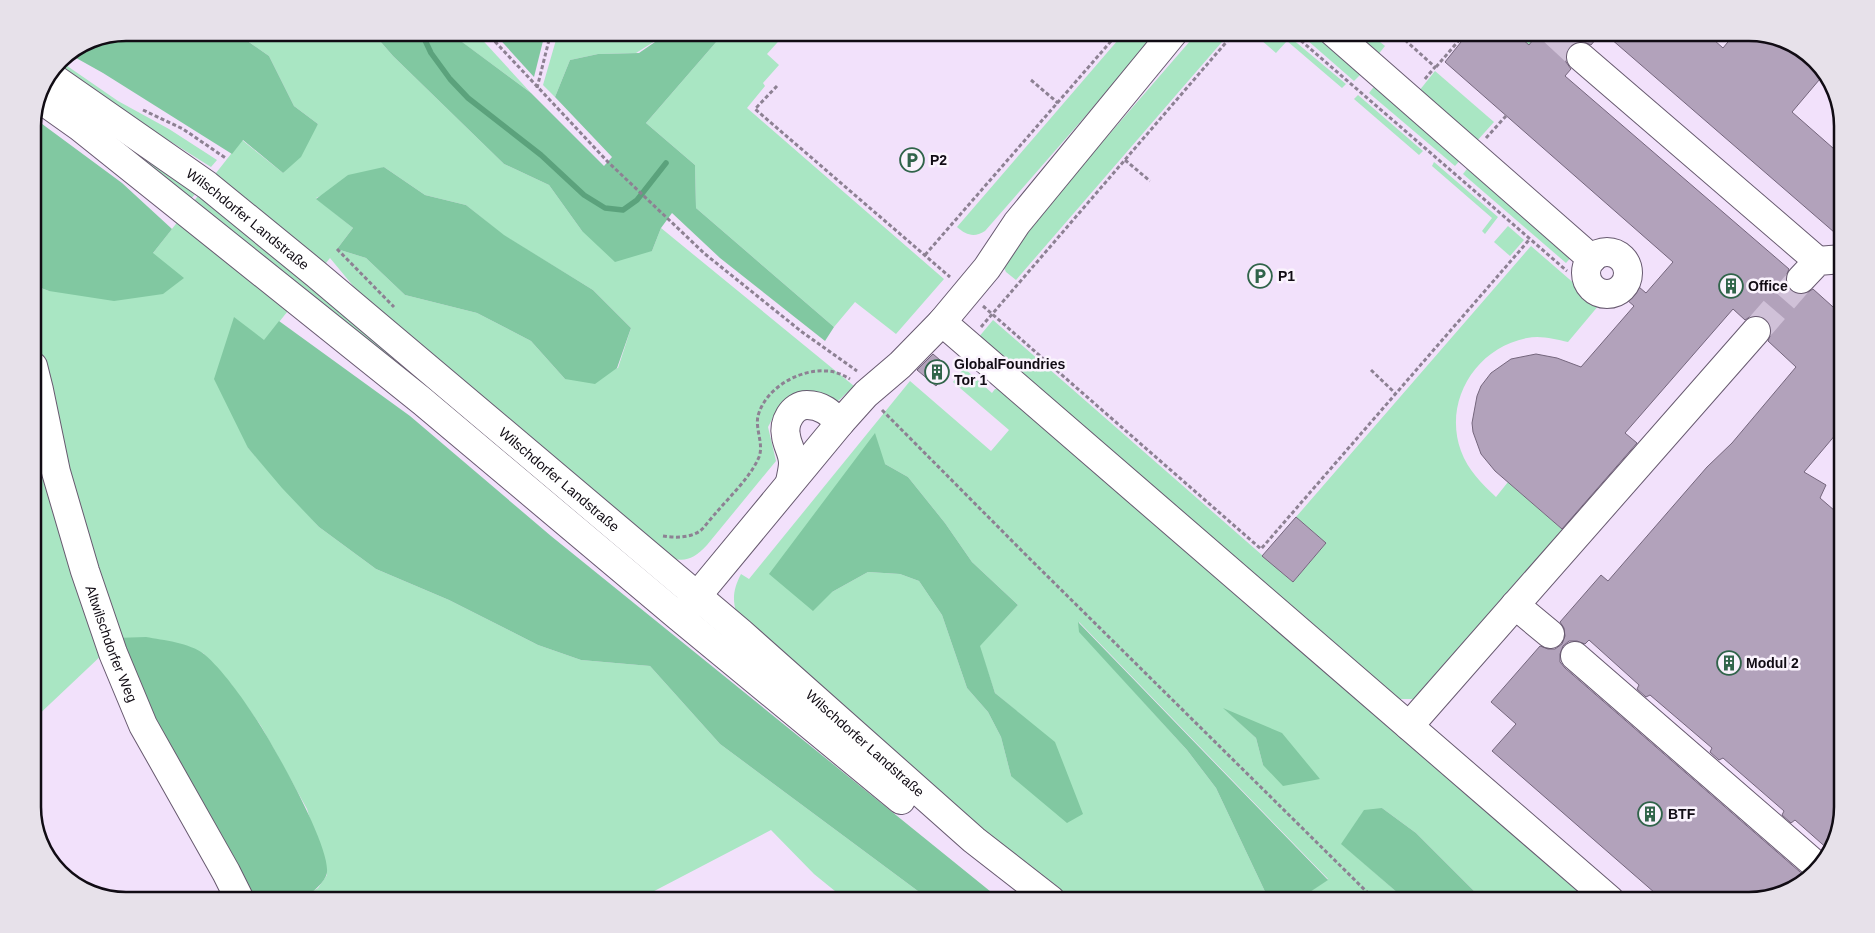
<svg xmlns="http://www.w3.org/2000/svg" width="1875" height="933" viewBox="0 0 1875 933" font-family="Helvetica,sans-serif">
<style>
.green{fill:#a9e6c3;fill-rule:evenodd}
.forest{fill:#81c8a1}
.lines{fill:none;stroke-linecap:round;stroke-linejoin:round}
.stream{stroke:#5ba27c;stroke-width:5.5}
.building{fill:#b2a2bb;stroke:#75667d}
.minor-tunnel{stroke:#d0c1d8;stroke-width:28;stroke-dasharray:28 14;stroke-linecap:butt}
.minor-casing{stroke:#67596f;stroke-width:30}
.major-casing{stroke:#67596f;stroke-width:30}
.path{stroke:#8d8193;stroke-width:3;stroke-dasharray:4 2.5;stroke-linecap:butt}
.minor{stroke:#fff;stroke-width:28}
.major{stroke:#fff;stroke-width:28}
.labels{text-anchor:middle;stroke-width:5;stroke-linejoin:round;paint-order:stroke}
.poi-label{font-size:14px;font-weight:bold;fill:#110c14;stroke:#faf3fd;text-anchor:start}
.street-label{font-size:14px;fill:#110c14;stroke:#faf3fd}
.rim{fill:none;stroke:#110c14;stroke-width:2.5}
</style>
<rect width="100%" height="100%" fill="#f2e1fb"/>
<!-- green -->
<g class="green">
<path d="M 236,33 L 373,33 L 393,56 L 504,164 L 549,185 L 582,231 L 652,251 L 661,228 L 854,386 L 837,402 L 818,393 L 797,392 L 778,408 L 768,427 L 776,461 L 707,545 C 692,561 685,562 664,557 L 354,287 L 330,258 L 264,341 L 234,318 L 248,448 L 319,527 L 376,569 L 449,600 L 538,645 L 581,660 L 650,666 L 720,744 L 930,900 L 846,900 L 814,874 L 771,830 L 637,900 L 297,900 L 318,888 L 327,875 L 307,809 L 261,726 L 231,684 L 203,653 L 115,638 L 73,515 L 46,368 L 33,335 L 33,285 L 49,291 L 153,253 L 242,140 L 283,173 L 318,124 L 294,106 L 269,56 ZM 384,167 L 425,195 L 466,205 L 503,235 L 593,290 L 631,328 L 618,368 L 565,379 L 531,341 L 477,313 L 405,295 L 366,258 L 337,249 L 353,228 L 316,198 Z"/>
<path d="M 450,33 L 476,33 L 531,93 L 451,34 Z"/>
<path d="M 558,33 L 668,33 L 636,53 L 598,54 L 570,60 L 555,97 L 543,85 Z"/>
<path d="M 724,33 L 786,33 L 767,54 L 779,65 L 763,83 L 765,86 L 747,108 L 944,279 L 896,334 L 855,302 L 834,327 L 696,208 L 695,165 L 646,123 Z"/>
<path d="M 1124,33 L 1158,33 L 985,231 C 974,238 966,235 957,227 Z"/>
<path d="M 1197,33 L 1226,33 L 1228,35 L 1016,280 L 1006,272 L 1003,266 L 1008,251 Z"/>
<path d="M 1253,33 L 1285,33 L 1346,84 L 1342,88 L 1287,41 L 1276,53 Z"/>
<path d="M 1299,33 L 1316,33 L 1362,73 L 1354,81 Z"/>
<path d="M 1349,33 L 1369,33 L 1385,46 L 1377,56 Z"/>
<path d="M 1515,33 L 1532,33 L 1536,36 L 1529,45 Z"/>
<path d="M 60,61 L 118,101 L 169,129 L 217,160 L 211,167 C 159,134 107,102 56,69 Z"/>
<path d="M 1435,71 L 1494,122 L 1476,142 L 1419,91 Z"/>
<path d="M 1376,84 L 1462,158 L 1455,166 L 1369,93 Z"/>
<path d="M 49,85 L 196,193 L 189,201 Z"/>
<path d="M 1358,95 L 1423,151 L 1419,155 L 1354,99 Z"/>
<path d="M 1434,162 L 1498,217 L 1485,234 L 1482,231 L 1492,218 L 1432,166 Z"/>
<path d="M 1470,165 L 1573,255 L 1566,263 L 1463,174 Z"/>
<path d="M 1508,226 L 1524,240 L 1510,256 L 1494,242 Z"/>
<path d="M 1531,246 L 1599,305 L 1568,342 C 1555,339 1540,335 1527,338 C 1475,348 1443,402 1461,451 C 1468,470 1482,484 1496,497 L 1508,482 L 1563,530 L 1421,696 L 1414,699 L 1398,699 L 978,338 L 993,320 L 1293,582 L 1326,543 L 1296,517 Z"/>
<path d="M 309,284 L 661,581 L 661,584 L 302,293 Z"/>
<path d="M 964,368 L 992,393 L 995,389 L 1006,389 L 1596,900 L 1480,900 L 1475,892 L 1416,833 L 1382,808 L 1342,844 L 1406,900 L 1298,900 L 1328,879 L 1079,622 L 1080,632 L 1187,750 L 1216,788 L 1269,900 L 1065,900 L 1003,851 L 736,612 C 732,597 734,588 741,574 L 749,579 L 910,381 L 991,451 L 1009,430 L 953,382 ZM 885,464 L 908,477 L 945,523 L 972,562 L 1018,605 L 979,646 L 995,693 L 1020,714 L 1011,776 L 1001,737 L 988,712 L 967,688 L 942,615 L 919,581 L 900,574 L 868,572 L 832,592 ZM 1225,709 L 1320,779 L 1263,765 L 1256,738 Z"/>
<path d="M 33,416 L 105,652 L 33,720 Z"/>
</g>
<!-- forest -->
<g class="forest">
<path d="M 126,33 L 236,33 L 269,56 L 294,106 L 318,124 L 301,157 L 283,173 L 243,140 L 232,154 L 103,73 L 69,54 L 91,40 Z"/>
<path d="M 373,33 L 450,33 L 531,93 L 604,166 L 612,157 L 555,97 L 570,60 L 598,54 L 639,53 L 668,33 L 724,33 L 646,123 L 695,165 L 696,208 L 834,327 L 825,341 L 720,258 L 672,213 L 661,228 L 652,251 L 615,262 L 582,231 L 549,185 L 504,164 L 393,56 Z"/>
<path d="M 494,33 L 545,33 L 534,77 Z"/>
<path d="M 34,118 L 122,183 L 172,229 L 153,253 L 184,278 L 163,294 L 114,301 L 49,291 L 33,285 Z"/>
<path d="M 384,167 L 425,195 L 466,205 L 504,235 L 593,290 L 631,328 L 617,368 L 595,384 L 565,379 L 531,341 L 477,313 L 405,295 L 366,258 L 337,249 L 353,228 L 316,199 L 348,175 Z"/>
<path d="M 234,317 L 264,340 L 279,321 L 410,416 L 551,536 L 1001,900 L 930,900 L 720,744 L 650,666 L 581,660 L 538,645 L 449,600 L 376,569 L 319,527 L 282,488 L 248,448 L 214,379 Z"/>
<path d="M 875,433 L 885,464 L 908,477 L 945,523 L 972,562 L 1018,605 L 980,646 L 995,693 L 1055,742 L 1083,814 L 1067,823 L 1011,776 L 1001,737 L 988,712 L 967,688 L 942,615 L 919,581 L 900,574 L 868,572 L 832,592 L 813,611 L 769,574 Z"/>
<path d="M 1078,622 L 1328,880 L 1298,900 L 1269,900 L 1216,788 L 1187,750 L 1079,632 Z"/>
<path d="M 146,637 C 163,640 190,643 204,654 C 224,671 246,703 260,725 C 274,747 336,855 326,876 C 321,887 308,896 297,900 C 288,903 260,900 248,900 L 150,723 L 115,638 Z"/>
<path d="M 1223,708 L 1282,733 L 1320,779 L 1283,786 L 1263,765 L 1256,738 Z"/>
<path d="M 1382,808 L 1416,833 L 1475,892 L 1480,900 L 1406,900 L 1341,844 L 1364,810 Z"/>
</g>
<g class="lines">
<!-- stream -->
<path class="stream" d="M 418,32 L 423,36 L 431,53 L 450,79 L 468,98 L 541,155 L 584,195 L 605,208 L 623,210 L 637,200 L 666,163"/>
</g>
<!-- building -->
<g class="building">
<path d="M 1469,32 L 1514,32 L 1529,45 L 1539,32 L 1602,32 L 1591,45 L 1584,42 L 1576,42 L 1569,47 L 1566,54 L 1566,62 L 1571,69 L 1565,76 L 1789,269 L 1786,276 L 1786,283 L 1791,291 L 1798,294 L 1805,294 L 1813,289 L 1842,315 L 1842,427 L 1804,472 L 1826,485 L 1820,498 L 1842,517 L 1842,807 L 1833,848 L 1830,851 L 1795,820 L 1791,823 L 1782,815 L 1784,811 L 1723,758 L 1719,760 L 1710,752 L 1712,748 L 1650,695 L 1646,697 L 1637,689 L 1639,685 L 1589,640 L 1585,644 L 1577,641 L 1569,641 L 1563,646 L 1560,654 L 1560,662 L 1565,668 L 1807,878 L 1801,885 L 1749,900 L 1663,900 L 1492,751 L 1516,724 L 1491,702 L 1540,646 L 1548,649 L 1555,649 L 1562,644 L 1565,636 L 1564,628 L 1560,622 L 1601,575 L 1608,581 L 1707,467 L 1732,443 L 1796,367 L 1768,341 L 1771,334 L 1771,326 L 1767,320 L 1759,316 L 1751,316 L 1745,320 L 1733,309 L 1625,433 L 1637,443 L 1562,529 L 1495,471 L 1481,454 L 1473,432 L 1472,423 L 1477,396 L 1481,386 L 1491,373 L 1511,359 L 1536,354 L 1557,358 L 1581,367 L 1634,306 L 1620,294 L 1632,281 L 1646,293 L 1673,262 L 1445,62 Z"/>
<path d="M 1603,32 L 1705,32 L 1723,48 L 1736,32 L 1749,32 L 1790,42 L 1825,73 L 1792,112 L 1842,156 L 1842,239 Z"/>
<path d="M 933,354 L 947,366 L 944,369 L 948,371 L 936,386 L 917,370 Z"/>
<path d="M 1296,517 L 1326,543 L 1293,582 L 1262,556 Z"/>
</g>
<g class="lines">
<!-- minor-tunnel -->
<g class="minor-tunnel">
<path d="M 1554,32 L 1581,57"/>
<path d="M 1756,331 L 1801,279"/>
</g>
<!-- minor casing -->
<g class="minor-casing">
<g id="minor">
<path d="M 1333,32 L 1592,259"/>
<path d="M 1581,57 L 1818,261"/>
<circle cx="1607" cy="273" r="21"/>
<path d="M 1801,279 L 1818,261 L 1842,259"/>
<path d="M 942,322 L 1610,900"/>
<path id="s1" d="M 33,366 L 39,390 L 56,472 L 85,571 L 113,653 L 143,725 L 226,872 L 240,900"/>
<path d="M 790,482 C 791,476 793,469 793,463 C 793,453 787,445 786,436 C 783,423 792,405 807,405 C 822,405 830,413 840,423"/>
<path d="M 1515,605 L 1550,634"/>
<path d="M 682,614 L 840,423 L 866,394 L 900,365 L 942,322 L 987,268 L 1017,223 L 1174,32"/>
<path d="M 1575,656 L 1817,866"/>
<path d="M 1409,726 L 1756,331"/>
</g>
</g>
<!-- major casing -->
<g class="major-casing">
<g id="major">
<path id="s2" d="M 52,77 L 207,185 L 316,274 L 741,633 L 974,840 L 1051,900"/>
<path d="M 42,100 L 80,127 L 422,401 L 679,617 L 901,800"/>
</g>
</g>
<!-- path -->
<g class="path">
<path d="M 486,32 L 608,162 L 705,254 L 802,332 L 857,371"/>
<path d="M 1291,32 L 1567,271"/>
<path d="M 1405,40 L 1435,67 L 1424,80"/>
<path d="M 1436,67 L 1461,38 L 1455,32"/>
<path d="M 1031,80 L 1058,103"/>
<path d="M 777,86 L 755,109 L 950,277"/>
<path d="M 537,88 L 551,32"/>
<path d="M 143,110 L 183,129 L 227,159"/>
<path d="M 1486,138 L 1506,116"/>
<path d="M 1125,160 L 1150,181"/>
<path d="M 337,249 L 394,307"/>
<path d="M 925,255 L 1119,32"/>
<path d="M 983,306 L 1261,549 L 1529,240"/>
<path d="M 981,327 L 1235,32"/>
<path d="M 1371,370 L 1395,393"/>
<path d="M 882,410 L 1030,559 L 1375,900"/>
<path d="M 663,536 C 675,538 690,538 700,531 C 705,527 710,519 715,514 C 730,496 750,478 759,457 C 764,444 755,429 758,416 C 765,389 798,369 826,371 C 835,371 843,375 850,379"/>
</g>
<!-- minor -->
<use href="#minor" class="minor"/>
<!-- major -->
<use href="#major" class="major"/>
</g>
<!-- icons -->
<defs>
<g id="parking-ring" transform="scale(1.25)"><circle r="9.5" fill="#faf3fd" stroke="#30644a" stroke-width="1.5"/><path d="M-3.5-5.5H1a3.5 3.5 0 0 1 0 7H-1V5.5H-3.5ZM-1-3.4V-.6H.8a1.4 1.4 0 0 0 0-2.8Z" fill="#30644a"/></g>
<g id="building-ring" transform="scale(1.25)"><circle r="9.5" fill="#faf3fd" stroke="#30644a" stroke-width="1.5"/><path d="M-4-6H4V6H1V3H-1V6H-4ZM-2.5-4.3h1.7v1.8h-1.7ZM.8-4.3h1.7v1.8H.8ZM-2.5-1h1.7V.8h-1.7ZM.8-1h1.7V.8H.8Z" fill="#30644a"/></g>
</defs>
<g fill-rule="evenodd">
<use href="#parking-ring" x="912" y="160"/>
<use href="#parking-ring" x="1260" y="276"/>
<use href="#building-ring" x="1731" y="286"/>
<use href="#building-ring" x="937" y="372"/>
<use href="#building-ring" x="1729" y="663"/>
<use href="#building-ring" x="1650" y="814"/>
</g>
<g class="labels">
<!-- poi labels -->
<g class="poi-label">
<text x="930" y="165">P2</text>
<text x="1278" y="281">P1</text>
<text x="1748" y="291">Office</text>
<text x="954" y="369">GlobalFoundries<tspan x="954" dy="16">Tor 1</tspan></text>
<text x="1746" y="668">Modul 2</text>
<text x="1668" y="819">BTF</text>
</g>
<!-- street labels -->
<g class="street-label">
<text dy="5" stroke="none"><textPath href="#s2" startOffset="242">Wilschdorfer Landstraße</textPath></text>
<text dy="5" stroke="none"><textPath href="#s2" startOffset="648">Wilschdorfer Landstraße</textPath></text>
<text dy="5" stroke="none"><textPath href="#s1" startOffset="289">Altwilschdorfer Weg</textPath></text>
<text dy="5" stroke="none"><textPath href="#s2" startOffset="1052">Wilschdorfer Landstraße</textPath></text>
</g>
</g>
<!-- crop -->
<path d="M0 0H1875V933H0ZM126 41H1749A85 85 0 0 1 1834 126V807A85 85 0 0 1 1749 892H126A85 85 0 0 1 41 807V126A85 85 0 0 1 126 41Z" fill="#e7e1ea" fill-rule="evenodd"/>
<path class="rim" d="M126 41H1749A85 85 0 0 1 1834 126V807A85 85 0 0 1 1749 892H126A85 85 0 0 1 41 807V126A85 85 0 0 1 126 41Z"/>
</svg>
